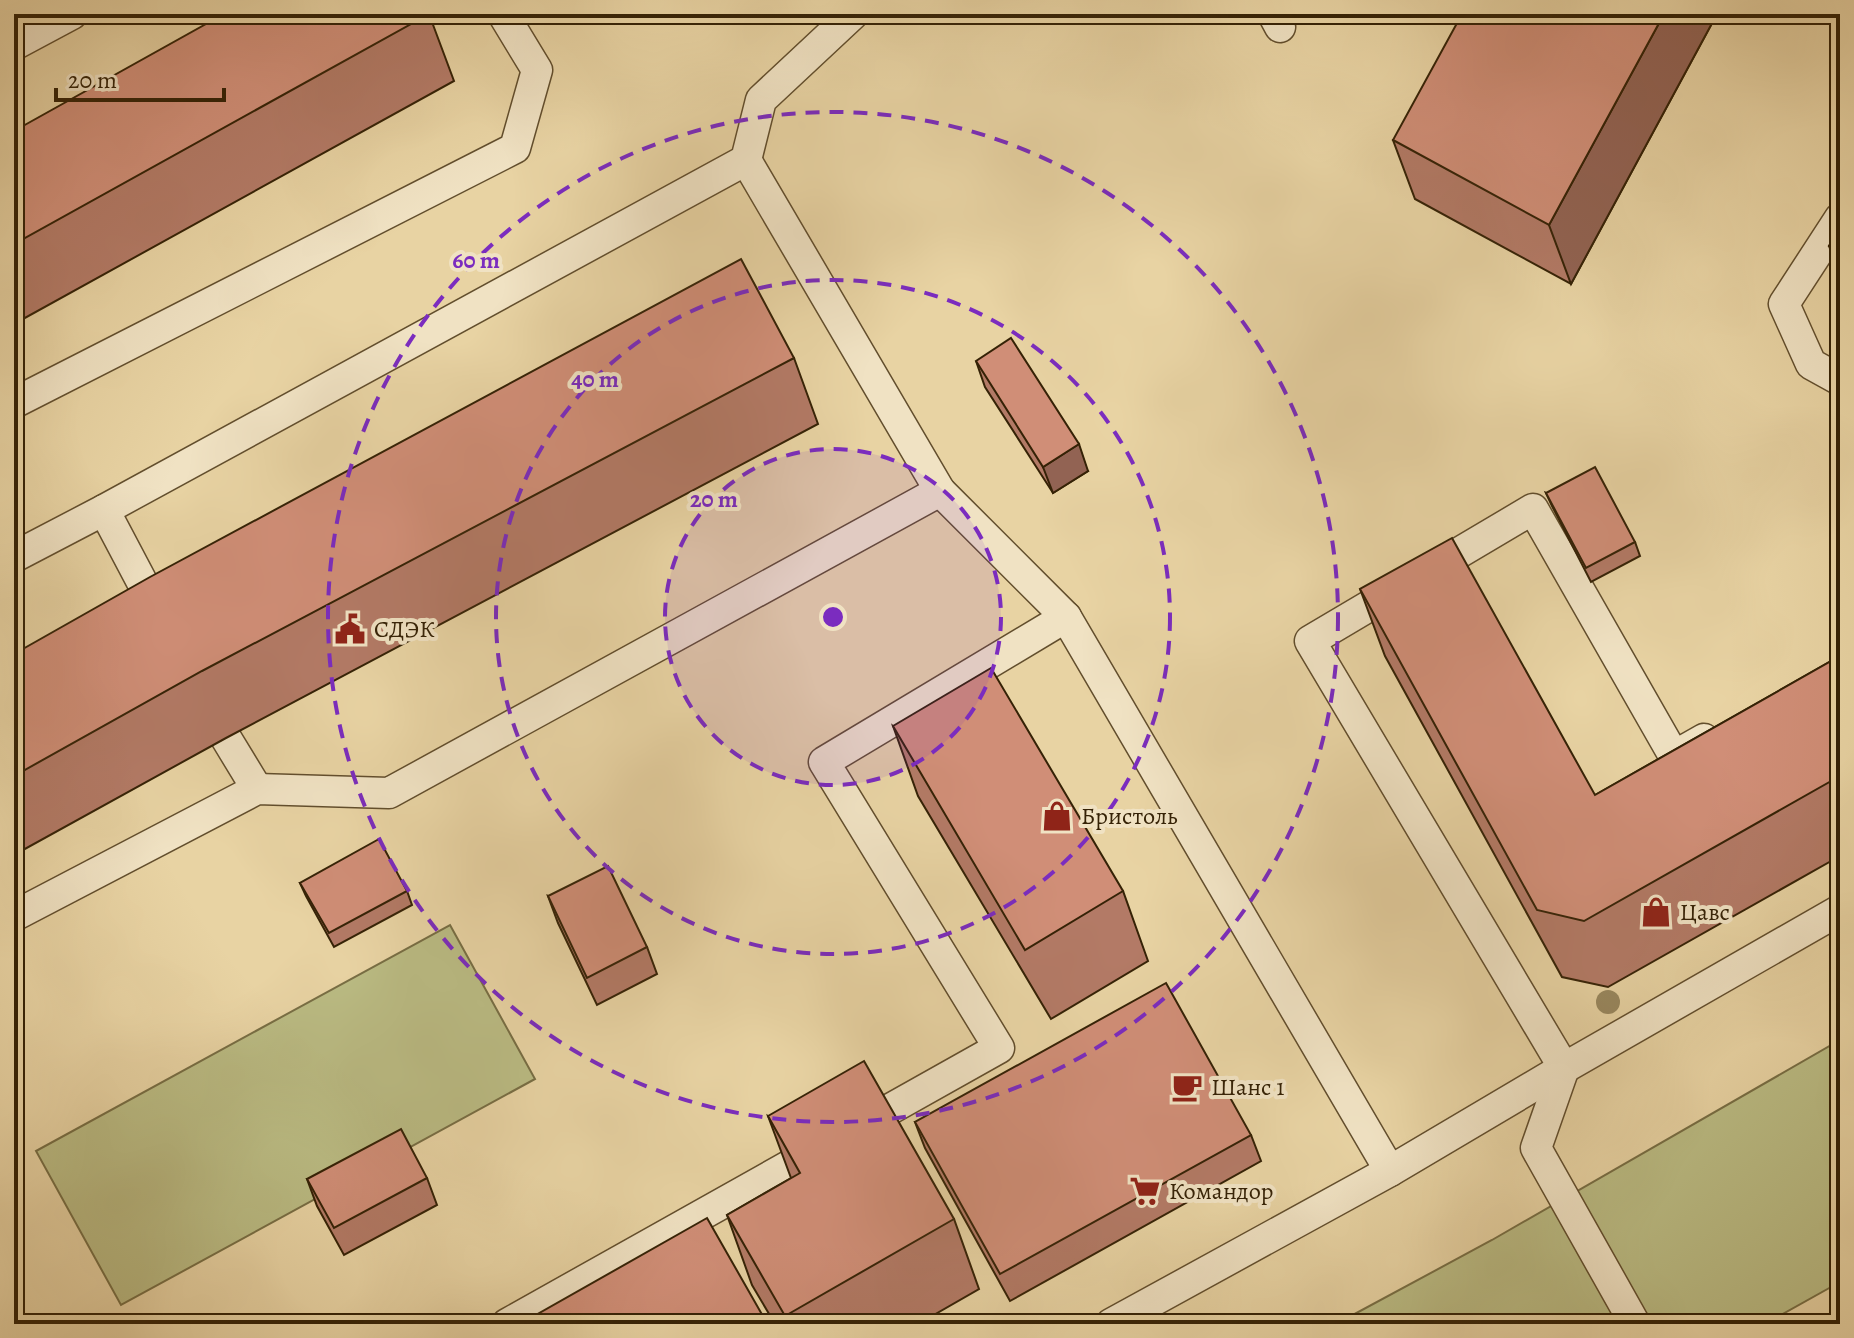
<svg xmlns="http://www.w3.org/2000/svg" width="1854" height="1338" viewBox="0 0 1854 1338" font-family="Alegreya,serif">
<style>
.green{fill:#babb83;stroke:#786e44;stroke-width:2}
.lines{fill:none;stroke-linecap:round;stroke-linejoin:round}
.lane-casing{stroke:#624e2d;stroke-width:33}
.lane{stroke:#f0e2c3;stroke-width:30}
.tree{fill:#98875e}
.wall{fill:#b37a66;stroke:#352206;stroke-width:2}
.shaded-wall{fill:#926353;stroke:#352206;stroke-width:2}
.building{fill:#d08e77;stroke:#352206;stroke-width:2}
.ring{fill:none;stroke:#7b2cbf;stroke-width:4;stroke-dasharray:14 10}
.labels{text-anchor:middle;stroke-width:8;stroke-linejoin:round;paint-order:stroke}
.poi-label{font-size:24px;fill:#352206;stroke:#f0e2c3;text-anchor:start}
.centre{fill:#7b2cbf;stroke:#f0e2c3;stroke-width:4}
.ring-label{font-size:24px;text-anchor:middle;font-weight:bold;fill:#7b2cbf;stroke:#f0e2c3;stroke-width:8;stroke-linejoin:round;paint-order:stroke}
</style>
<rect width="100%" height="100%" fill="#e8d3a3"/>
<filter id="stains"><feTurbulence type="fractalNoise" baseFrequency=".0025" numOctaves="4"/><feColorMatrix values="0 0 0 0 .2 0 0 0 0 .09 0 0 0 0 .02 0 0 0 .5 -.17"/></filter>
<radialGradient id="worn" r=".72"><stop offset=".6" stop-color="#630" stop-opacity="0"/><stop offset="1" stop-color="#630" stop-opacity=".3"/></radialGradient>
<!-- green -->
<g class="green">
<path d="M 450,925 L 535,1079 L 121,1305 L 36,1151 Z"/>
<path d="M 1840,1040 L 1840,1282 L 1765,1324 L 1336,1324 L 1492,1240 Z"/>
</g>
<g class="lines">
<!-- lane casing -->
<g class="lane-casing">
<g id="lane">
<path d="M 1273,14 L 1280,27"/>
<path d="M 14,45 L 72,14"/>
<path d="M 746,160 L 940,491 L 1066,617 L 1390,1171"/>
<path d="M 1840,218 L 1784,304 L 1811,364 L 1840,380"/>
<path d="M 14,403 L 515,148 L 537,70 L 503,14"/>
<path d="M 104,510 L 161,618"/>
<path d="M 14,557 L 104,510 L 746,160 L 761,100 L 853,14"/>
<path d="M 226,738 L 257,789"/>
<path d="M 14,916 L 257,789 L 389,793 L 940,491"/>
<path d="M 507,1324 L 999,1048 L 824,762 L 1066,617"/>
<path d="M 1111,1324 L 1390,1171 L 1564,1068 L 1840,910"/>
<path d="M 1635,1324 L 1536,1148 L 1564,1068 L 1310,641 L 1533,509 L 1674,756 L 1704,739"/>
</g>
</g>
<!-- lane -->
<use href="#lane" class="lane"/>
</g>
<!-- trees -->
<circle class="tree" cx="1608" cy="1002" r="12"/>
<!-- wall -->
<g class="wall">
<path d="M 429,14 L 454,81 L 14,324 L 14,131 Z"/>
<path d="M 1717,14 L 1571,284 L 1415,199 L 1393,140 Z"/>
<path d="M 1840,230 L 1840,276 L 1829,246 Z"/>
<path d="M 794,358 L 818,424 L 226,738 L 14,855 L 14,654 Z"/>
<path d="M 976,361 L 1088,471 L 1053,493 L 985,387 Z"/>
<path d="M 1546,493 L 1635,542 L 1640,556 L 1591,582 L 1552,506 Z"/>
<path d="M 1360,589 L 1595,795 L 1840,656 L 1840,856 L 1608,987 L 1562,977 L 1385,656 Z"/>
<path d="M 893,726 L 1123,891 L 1148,961 L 1051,1019 L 918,796 Z"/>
<path d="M 300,883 L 407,891 L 412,905 L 334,947 L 306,896 Z"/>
<path d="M 548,896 L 647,947 L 657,974 L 597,1005 L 558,923 Z"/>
<path d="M 768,1116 L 954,1219 L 979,1289 L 918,1324 L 775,1324 L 752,1285 L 727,1215 L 791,1178 Z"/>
<path d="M 915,1122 L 1251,1135 L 1261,1161 L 1010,1301 L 925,1148 Z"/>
<path d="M 427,1178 L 437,1205 L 344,1255 L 317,1206 L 307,1179 Z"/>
<path d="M 764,1318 L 766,1324 L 520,1324 Z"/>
</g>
<!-- shaded-wall -->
<g class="shaded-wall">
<path d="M 1664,14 L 1717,14 L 1571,284 L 1549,225 Z"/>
<path d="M 1079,444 L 1088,471 L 1053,493 L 1043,467 Z"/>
</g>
<!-- building -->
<g class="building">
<path d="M 224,14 L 429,14 L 14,244 L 14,131 Z"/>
<path d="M 1462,14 L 1664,14 L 1549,225 L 1393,140 Z"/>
<path d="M 1840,230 L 1840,253 L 1829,246 Z"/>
<path d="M 741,259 L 794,358 L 202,671 L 14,776 L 14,654 L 150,577 Z"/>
<path d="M 1011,338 L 1079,444 L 1043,467 L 976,361 Z"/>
<path d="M 1595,467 L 1635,542 L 1586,568 L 1546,493 Z"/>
<path d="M 1452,538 L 1595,795 L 1840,656 L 1840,776 L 1584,921 L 1537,910 L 1360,589 Z"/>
<path d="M 991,668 L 1123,891 L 1025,950 L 893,726 Z"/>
<path d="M 379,839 L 407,891 L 329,933 L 300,883 Z"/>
<path d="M 608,866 L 647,947 L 587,978 L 548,896 Z"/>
<path d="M 1166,983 L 1251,1135 L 1000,1274 L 915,1122 Z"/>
<path d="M 864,1061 L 954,1219 L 785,1316 L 727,1215 L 800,1173 L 768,1116 Z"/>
<path d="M 401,1129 L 427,1178 L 334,1228 L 307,1179 Z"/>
<path d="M 707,1218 L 764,1318 L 753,1324 L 520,1324 Z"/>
</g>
<!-- distance rings -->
<circle cx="833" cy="617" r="168" fill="#7b2cbf" fill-opacity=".12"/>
<g class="ring">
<circle cx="833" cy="617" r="168"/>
<circle cx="833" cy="617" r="337"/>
<circle cx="833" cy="617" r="505"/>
</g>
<!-- icons -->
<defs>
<g id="civic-bare" transform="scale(2.4)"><path d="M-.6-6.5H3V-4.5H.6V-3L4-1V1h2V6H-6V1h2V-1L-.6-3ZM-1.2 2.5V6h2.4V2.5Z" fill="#8f2418" stroke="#f0e2c3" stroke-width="2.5" paint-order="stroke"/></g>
<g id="shop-bare" transform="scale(2.4)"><path d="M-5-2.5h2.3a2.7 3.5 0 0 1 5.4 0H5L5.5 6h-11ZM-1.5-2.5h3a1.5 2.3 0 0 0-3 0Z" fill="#8f2418" stroke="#f0e2c3" stroke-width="2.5" paint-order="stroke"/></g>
<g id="cafe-bare" transform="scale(2.4)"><path d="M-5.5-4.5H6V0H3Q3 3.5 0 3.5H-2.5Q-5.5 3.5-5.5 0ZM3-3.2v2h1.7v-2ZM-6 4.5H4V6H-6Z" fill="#8f2418" stroke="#f0e2c3" stroke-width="2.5" paint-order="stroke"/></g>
<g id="supermarket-bare" transform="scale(2.4)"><path d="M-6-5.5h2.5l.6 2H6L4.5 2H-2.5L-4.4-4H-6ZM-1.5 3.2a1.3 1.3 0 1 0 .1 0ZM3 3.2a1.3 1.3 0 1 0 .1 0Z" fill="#8f2418" stroke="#f0e2c3" stroke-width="2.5" paint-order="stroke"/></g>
</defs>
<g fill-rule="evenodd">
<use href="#civic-bare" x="350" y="629"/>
<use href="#shop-bare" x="1057" y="816"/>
<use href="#shop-bare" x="1656" y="912"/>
<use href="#cafe-bare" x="1187" y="1087"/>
<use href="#supermarket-bare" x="1145" y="1191"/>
</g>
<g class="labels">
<!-- poi labels -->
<g class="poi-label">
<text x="374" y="637">СДЭК</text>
<text x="1081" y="824">Бристоль</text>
<text x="1680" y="920">Цавс</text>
<text x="1211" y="1095">Шанс 1</text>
<text x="1169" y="1199">Командор</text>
</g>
</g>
<circle cx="833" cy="617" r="12" class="centre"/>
<g class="ring-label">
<text x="476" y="268">60 m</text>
<text x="595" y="387">40 m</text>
<text x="714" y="507">20 m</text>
</g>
<!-- margin -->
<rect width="1854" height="1338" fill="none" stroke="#e8d3a3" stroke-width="48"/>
<rect x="16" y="16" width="1822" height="1306" fill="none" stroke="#352206" stroke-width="4"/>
<rect x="24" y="24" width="1806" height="1290" fill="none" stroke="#352206" stroke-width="2"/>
<!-- scale -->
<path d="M56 88v12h168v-12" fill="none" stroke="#352206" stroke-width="4"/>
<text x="68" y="88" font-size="24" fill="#352206" stroke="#f0e2c3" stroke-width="6" paint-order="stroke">20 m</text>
<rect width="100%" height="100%" filter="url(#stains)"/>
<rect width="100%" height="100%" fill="url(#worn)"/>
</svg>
